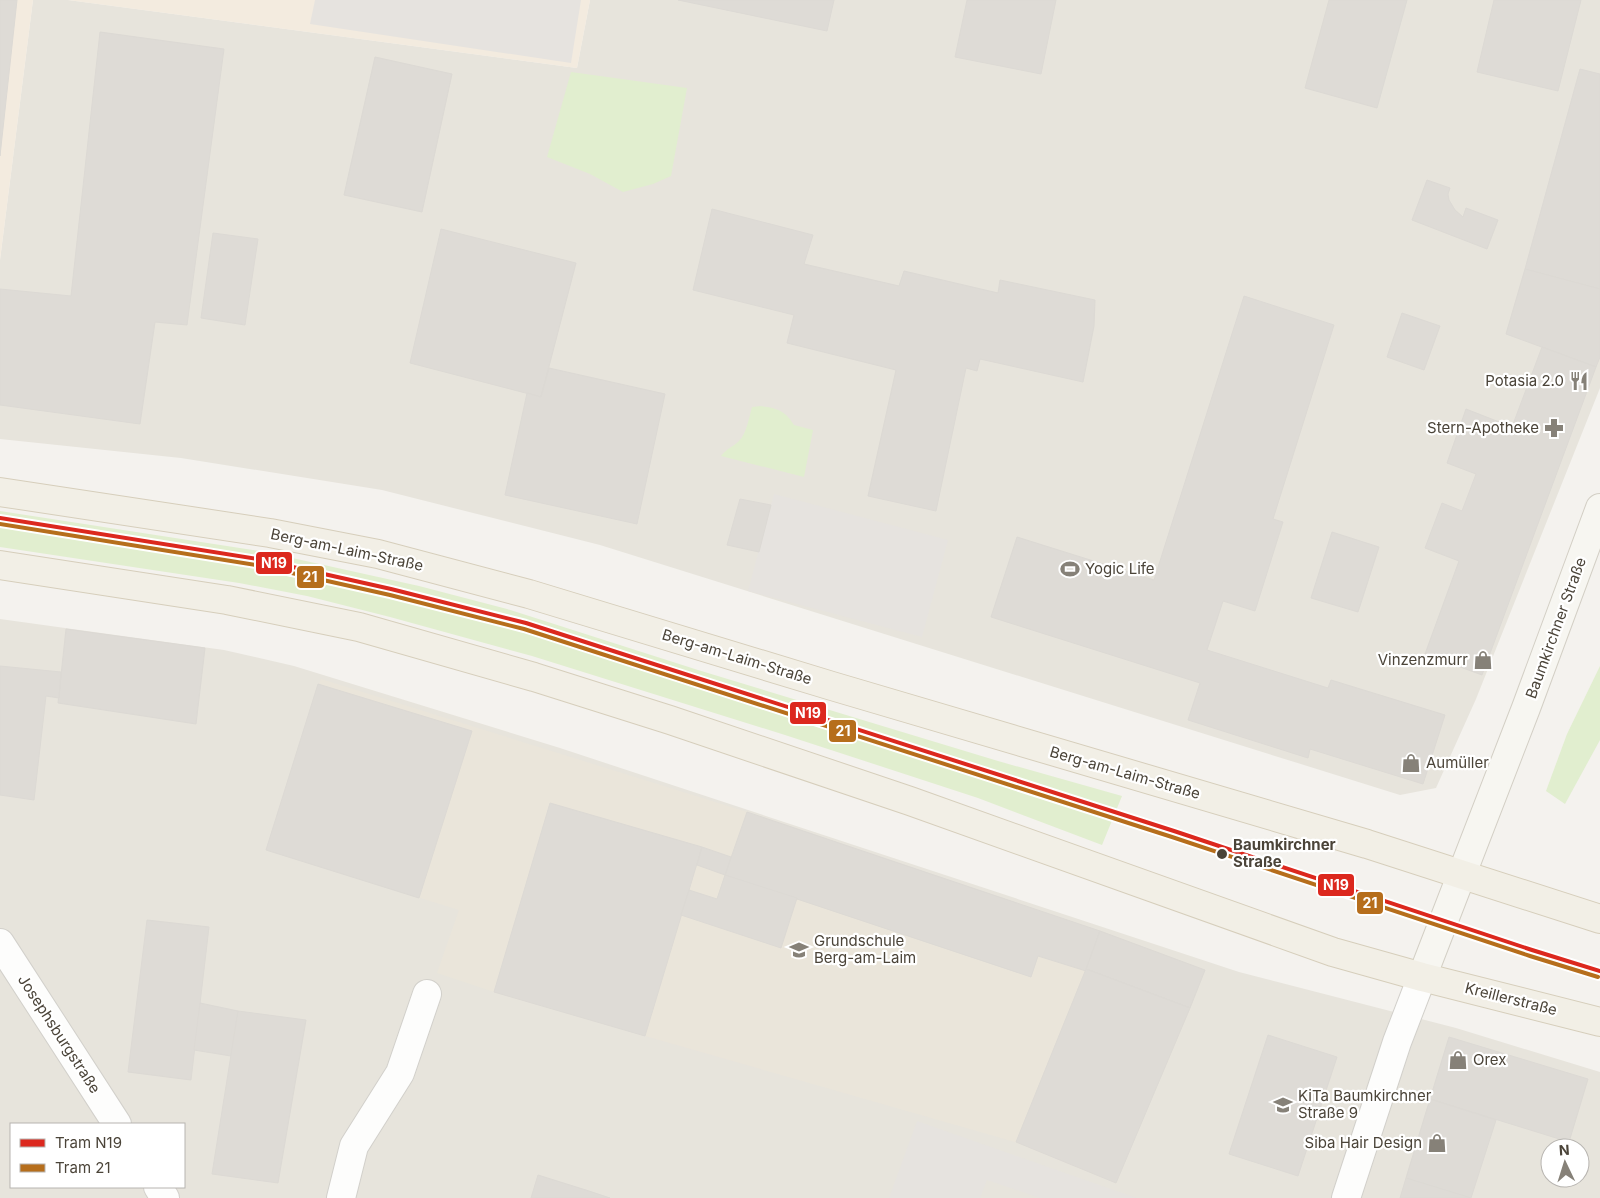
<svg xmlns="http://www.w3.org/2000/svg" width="1600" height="1198" viewBox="0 0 1600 1198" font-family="Inter,sans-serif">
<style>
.residential{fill:#e7e4dc;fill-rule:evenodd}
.commercial{fill:#f3ebdf}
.education{fill:#eae5da}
.green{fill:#e1eecf}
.parking{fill:#e6e3df}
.building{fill:#dedbd6;stroke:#dcd9d4}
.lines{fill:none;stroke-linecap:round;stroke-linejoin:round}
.street-casing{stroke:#d2d0cb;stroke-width:30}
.secondary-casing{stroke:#d3cfc5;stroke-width:30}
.primary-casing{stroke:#d6cebb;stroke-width:30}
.street{stroke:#fdfdfc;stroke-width:28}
.secondary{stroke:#f7f6f1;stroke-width:28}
.primary{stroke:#f2efe6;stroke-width:28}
.tram-1-casing{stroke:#fff;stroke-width:8}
.tram-2-casing{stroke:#fff;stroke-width:8}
.tram-1{stroke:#dc281e;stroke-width:4}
.tram-2{stroke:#b66e1c;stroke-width:4}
.stop-dot{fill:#4b4439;stroke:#fff;stroke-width:2}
.labels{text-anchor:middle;stroke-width:4.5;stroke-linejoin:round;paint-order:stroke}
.poi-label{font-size:15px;fill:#4b4439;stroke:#fff;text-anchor:start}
.street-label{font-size:15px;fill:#4b4439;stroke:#fff}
.stop-label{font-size:15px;font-weight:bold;fill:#4b4439;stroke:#fff;text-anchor:start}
.line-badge{stroke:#fff;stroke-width:2}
.badge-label{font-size:14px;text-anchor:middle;font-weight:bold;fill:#fff}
</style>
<rect width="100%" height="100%" fill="#f4f2ee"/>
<!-- residential -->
<g class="residential">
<path d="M 33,0 L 68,0 L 577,68 L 590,0 L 1600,0 L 1600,388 L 1476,699 L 1436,788 L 1400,795 L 600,545 L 382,490 L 181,458 L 0,439 L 0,260 Z"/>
<path d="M 0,619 L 224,650 L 294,666 L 560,748 L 1239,972 L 1456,1028 L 1600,1072 L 1600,1198 L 0,1198 ZM 11,1124 L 184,1124 L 184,1187 L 11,1187 ZM 1550,1148 L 1580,1148 L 1580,1178 L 1550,1178 Z"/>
</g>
<!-- commercial -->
<g class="commercial">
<path d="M 0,0 L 33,0 L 0,260 Z"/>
<path d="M 68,0 L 590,0 L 577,68 Z"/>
</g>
<!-- education -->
<path class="education" d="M 321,679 L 747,812 L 1100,931 L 1205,970 L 1190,1008 L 1116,1183 L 1015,1142 L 645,1036 L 494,992 L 437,973 L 459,910 L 266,850 Z"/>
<!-- green -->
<g class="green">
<path d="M 571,72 L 687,88 L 671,176 L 653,184 L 623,192 L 590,174 L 547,157 Z"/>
<path d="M 761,406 C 777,408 786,411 794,425 L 813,430 L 804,477 L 721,456 C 727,448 733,447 739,441 C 747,433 749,417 752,407 Z"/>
<path d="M 0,511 L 265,552 L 419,586 L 507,609 L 698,670 L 998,761 L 1122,796 L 1102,845 L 978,798 L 785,735 L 532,656 L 390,617 L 307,596 L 239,583 L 0,547 Z"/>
<path d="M 1600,666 L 1600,740 L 1565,804 L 1546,791 L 1567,734 Z"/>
</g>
<!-- parking -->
<g class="parking">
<path d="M 315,0 L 581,0 L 571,63 L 310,24 Z"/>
<path d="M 774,494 L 948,540 L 922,637 L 748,591 Z"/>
<path d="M 917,1121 L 1111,1189 L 1137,1198 L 1040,1198 L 987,1180 L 980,1198 L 889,1198 Z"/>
</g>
<!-- building -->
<g class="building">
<path d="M 0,0 L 17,0 L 0,156 Z"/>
<path d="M 678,0 L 834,0 L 827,31 Z"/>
<path d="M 967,0 L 1056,0 L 1041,74 L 955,57 Z"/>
<path d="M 1329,0 L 1407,0 L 1377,108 L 1305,88 Z"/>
<path d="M 1494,0 L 1581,0 L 1558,91 L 1477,72 Z"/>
<path d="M 100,32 L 224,49 L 187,325 L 155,322 L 140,424 L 0,405 L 0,289 L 71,296 Z"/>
<path d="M 375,57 L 452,74 L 422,212 L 344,195 Z"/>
<path d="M 1580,69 L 1600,74 L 1600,289 L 1525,269 Z"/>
<path d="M 1427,180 L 1450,188 L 1448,194 L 1449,200 L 1455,210 L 1463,217 L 1466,208 L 1498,220 L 1487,249 L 1412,220 Z"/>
<path d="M 712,209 L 813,235 L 804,264 L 899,286 L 904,271 L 998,293 L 1000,280 L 1095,300 L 1094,326 L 1083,382 L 980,359 L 977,371 L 966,368 L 936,511 L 868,496 L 896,370 L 787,343 L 794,315 L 693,290 Z"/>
<path d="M 441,229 L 576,263 L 541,397 L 410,363 Z"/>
<path d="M 213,233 L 258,239 L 245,325 L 201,318 Z"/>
<path d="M 1525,269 L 1600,289 L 1600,357 L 1596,367 L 1506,334 Z"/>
<path d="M 1244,296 L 1334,325 L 1273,519 L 1283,522 L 1255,611 L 1223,601 L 1207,650 L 1328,688 L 1331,680 L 1445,715 L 1423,784 L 1310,749 L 1308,758 L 1188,720 L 1200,683 L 991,617 L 1017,537 L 1154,580 Z"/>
<path d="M 1402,313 L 1440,326 L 1424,370 L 1387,357 Z"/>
<path d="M 1542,347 L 1596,367 L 1482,675 L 1425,654 L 1459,561 L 1425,548 L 1442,503 L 1462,511 L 1476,474 L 1447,463 L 1466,409 L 1512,427 Z"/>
<path d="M 549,368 L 665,394 L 637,524 L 505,495 L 527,393 L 541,397 Z"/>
<path d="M 740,499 L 771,505 L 759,552 L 727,545 Z"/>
<path d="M 1332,532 L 1379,547 L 1358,612 L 1311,598 Z"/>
<path d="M 66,629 L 205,648 L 196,724 L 58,703 Z"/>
<path d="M 0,666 L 61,672 L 59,698 L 46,696 L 34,800 L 0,795 Z"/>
<path d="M 318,684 L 472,731 L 419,898 L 266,850 Z"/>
<path d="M 550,803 L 702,847 L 645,1036 L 494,992 Z"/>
<path d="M 747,812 L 1100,931 L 1086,971 L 1038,956 L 1031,977 L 725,875 Z"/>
<path d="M 702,847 L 731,857 L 725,875 L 697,865 Z"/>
<path d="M 725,875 L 797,898 L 781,948 L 681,915 L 689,890 L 717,899 Z"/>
<path d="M 147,920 L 209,927 L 191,1080 L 128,1072 Z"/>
<path d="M 1100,931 L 1205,970 L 1190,1008 L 1086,969 Z"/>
<path d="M 1086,969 L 1190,1008 L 1116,1183 L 1016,1142 Z"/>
<path d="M 200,1003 L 238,1011 L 231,1056 L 194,1050 Z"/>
<path d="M 238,1011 L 306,1020 L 278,1183 L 212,1174 Z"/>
<path d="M 1268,1035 L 1337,1057 L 1298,1176 L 1229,1154 Z"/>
<path d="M 1449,1037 L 1588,1079 L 1569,1142 L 1430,1099 Z"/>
<path d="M 1430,1099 L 1496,1120 L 1471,1198 L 1406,1178 Z"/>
<path d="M 538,1175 L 589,1191 L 610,1198 L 531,1198 Z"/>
<path d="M 1406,1178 L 1471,1198 L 1400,1198 Z"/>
</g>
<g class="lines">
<!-- street casing -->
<g class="street-casing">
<g id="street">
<path d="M 0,943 L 117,1124"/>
<path d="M 158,1187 L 165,1198"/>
<path d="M 341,1198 L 354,1146 L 400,1073 L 427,994"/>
<path d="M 1346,1198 L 1397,1042 L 1422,977"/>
</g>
</g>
<!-- secondary casing -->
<g class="secondary-casing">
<path id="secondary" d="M 1422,977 L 1526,708 L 1600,508"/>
</g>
<!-- primary casing -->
<g class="primary-casing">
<g id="primary">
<path d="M 0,492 L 270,533 L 378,554 L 529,594 L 832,686 L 1367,844 L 1600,919"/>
<path d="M 0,565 L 227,600 L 359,627 L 534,677 L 670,720 L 910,801 L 1333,952 L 1422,977 L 1600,1022"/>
</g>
</g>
<!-- street -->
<use href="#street" class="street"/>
<!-- secondary -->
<use href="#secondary" class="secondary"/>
<!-- primary -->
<use href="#primary" class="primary"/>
<!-- tram-1 casing -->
<g class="tram-1-casing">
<path id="tram-1" d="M 0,518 L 257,559 L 391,589 L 526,623 L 1174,831 L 1532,950 L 1600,971"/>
</g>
<!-- tram-2 casing -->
<g class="tram-2-casing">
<path id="tram-2" d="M 0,524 L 256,565 L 390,595 L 524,629 L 1172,837 L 1530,956 L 1598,977"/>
</g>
<!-- tram-1 -->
<use href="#tram-1" class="tram-1"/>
<!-- tram-2 -->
<use href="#tram-2" class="tram-2"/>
</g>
<!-- icons -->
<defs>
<g id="restaurant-bare" transform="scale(1.5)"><path d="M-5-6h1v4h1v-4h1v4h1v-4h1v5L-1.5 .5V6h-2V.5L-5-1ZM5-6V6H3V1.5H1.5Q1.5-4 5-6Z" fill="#868178" stroke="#fff" stroke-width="2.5" paint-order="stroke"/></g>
<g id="pharmacy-bare" transform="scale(1.5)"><path d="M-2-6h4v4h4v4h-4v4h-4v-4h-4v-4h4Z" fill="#868178" stroke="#fff" stroke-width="2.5" paint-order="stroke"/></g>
<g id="stadium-bare" transform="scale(1.5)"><path d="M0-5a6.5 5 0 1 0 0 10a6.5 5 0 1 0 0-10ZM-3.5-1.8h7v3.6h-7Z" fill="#868178" stroke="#fff" stroke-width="2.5" paint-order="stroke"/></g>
<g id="shop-bare" transform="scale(1.5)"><path d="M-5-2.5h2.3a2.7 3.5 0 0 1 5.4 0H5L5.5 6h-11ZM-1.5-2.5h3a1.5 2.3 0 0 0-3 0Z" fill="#868178" stroke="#fff" stroke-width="2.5" paint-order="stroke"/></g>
<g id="school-bare" transform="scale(1.5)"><path d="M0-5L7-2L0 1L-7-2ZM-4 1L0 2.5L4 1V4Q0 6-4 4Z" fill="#868178" stroke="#fff" stroke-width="2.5" paint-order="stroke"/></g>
</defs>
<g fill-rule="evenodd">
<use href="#restaurant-bare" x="1579" y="381"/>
<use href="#pharmacy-bare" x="1554" y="428"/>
<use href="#stadium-bare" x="1070" y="569"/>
<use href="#shop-bare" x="1483" y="660"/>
<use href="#shop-bare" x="1411" y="763"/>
<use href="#school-bare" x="799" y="950"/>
<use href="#shop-bare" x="1458" y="1060"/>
<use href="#school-bare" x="1283" y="1105"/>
<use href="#shop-bare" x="1437" y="1143"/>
</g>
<!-- markers -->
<circle class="stop-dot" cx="1222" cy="854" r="6"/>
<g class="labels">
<!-- poi labels -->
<g class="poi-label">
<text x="1564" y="386" text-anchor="end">Potasia 2.0</text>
<text x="1539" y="433" text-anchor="end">Stern-Apotheke</text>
<text x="1085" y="574">Yogic Life</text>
<text x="1468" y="665" text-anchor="end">Vinzenzmurr</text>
<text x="1426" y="768">Aumüller</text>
<text x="814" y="946">Grundschule<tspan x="814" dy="17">Berg-am-Laim</tspan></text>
<text x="1473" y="1065">Orex</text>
<text x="1298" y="1101">KiTa Baumkirchner<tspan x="1298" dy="17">Straße 9</tspan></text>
<text x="1422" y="1148" text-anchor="end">Siba Hair Design</text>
</g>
<!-- street labels -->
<g class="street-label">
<text transform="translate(347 550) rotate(12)" y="5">Berg-am-Laim-Straße</text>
<text transform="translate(1556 628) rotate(-70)" y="5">Baumkirchner Straße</text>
<text transform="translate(737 657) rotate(17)" y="5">Berg-am-Laim-Straße</text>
<text transform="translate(1125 773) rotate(16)" y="5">Berg-am-Laim-Straße</text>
<text transform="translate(1511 999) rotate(14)" y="5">Kreillerstraße</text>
<text transform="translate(59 1034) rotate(57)" y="5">Josephsburgstraße</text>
</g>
<!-- stop labels -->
<g class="stop-label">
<text x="1233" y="850">Baumkirchner<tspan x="1233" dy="17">Straße</tspan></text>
</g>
</g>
<g class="line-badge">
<rect x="255" y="551" width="38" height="24" rx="5" fill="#dc281e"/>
<rect x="296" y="565" width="29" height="24" rx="5" fill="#b66e1c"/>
<rect x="789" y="701" width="38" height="24" rx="5" fill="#dc281e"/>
<rect x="828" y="719" width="29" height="24" rx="5" fill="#b66e1c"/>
<rect x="1317" y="873" width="38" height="24" rx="5" fill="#dc281e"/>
<rect x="1356" y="891" width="28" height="24" rx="5" fill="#b66e1c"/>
</g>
<g class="badge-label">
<text x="274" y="568">N19</text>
<text x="310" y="582">21</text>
<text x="808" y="718">N19</text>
<text x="843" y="736">21</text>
<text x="1336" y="890">N19</text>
<text x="1370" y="908">21</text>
</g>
<!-- legend -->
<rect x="10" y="1123" width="175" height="65" fill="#ffffff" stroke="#b7b4b0"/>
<rect x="20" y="1139" width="25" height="8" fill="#dc281e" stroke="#b7b4b0"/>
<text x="55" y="1148" font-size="15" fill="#4b4439">Tram N19</text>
<rect x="20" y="1164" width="25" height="8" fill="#b66e1c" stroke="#b7b4b0"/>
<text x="55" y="1173" font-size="15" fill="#4b4439">Tram 21</text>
<!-- north arrow -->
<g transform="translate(1565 1163) rotate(356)"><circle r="24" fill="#ffffff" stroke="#b7b4b0"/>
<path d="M0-4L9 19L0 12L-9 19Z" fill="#868178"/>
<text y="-8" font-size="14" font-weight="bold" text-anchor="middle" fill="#4b4439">N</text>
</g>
</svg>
